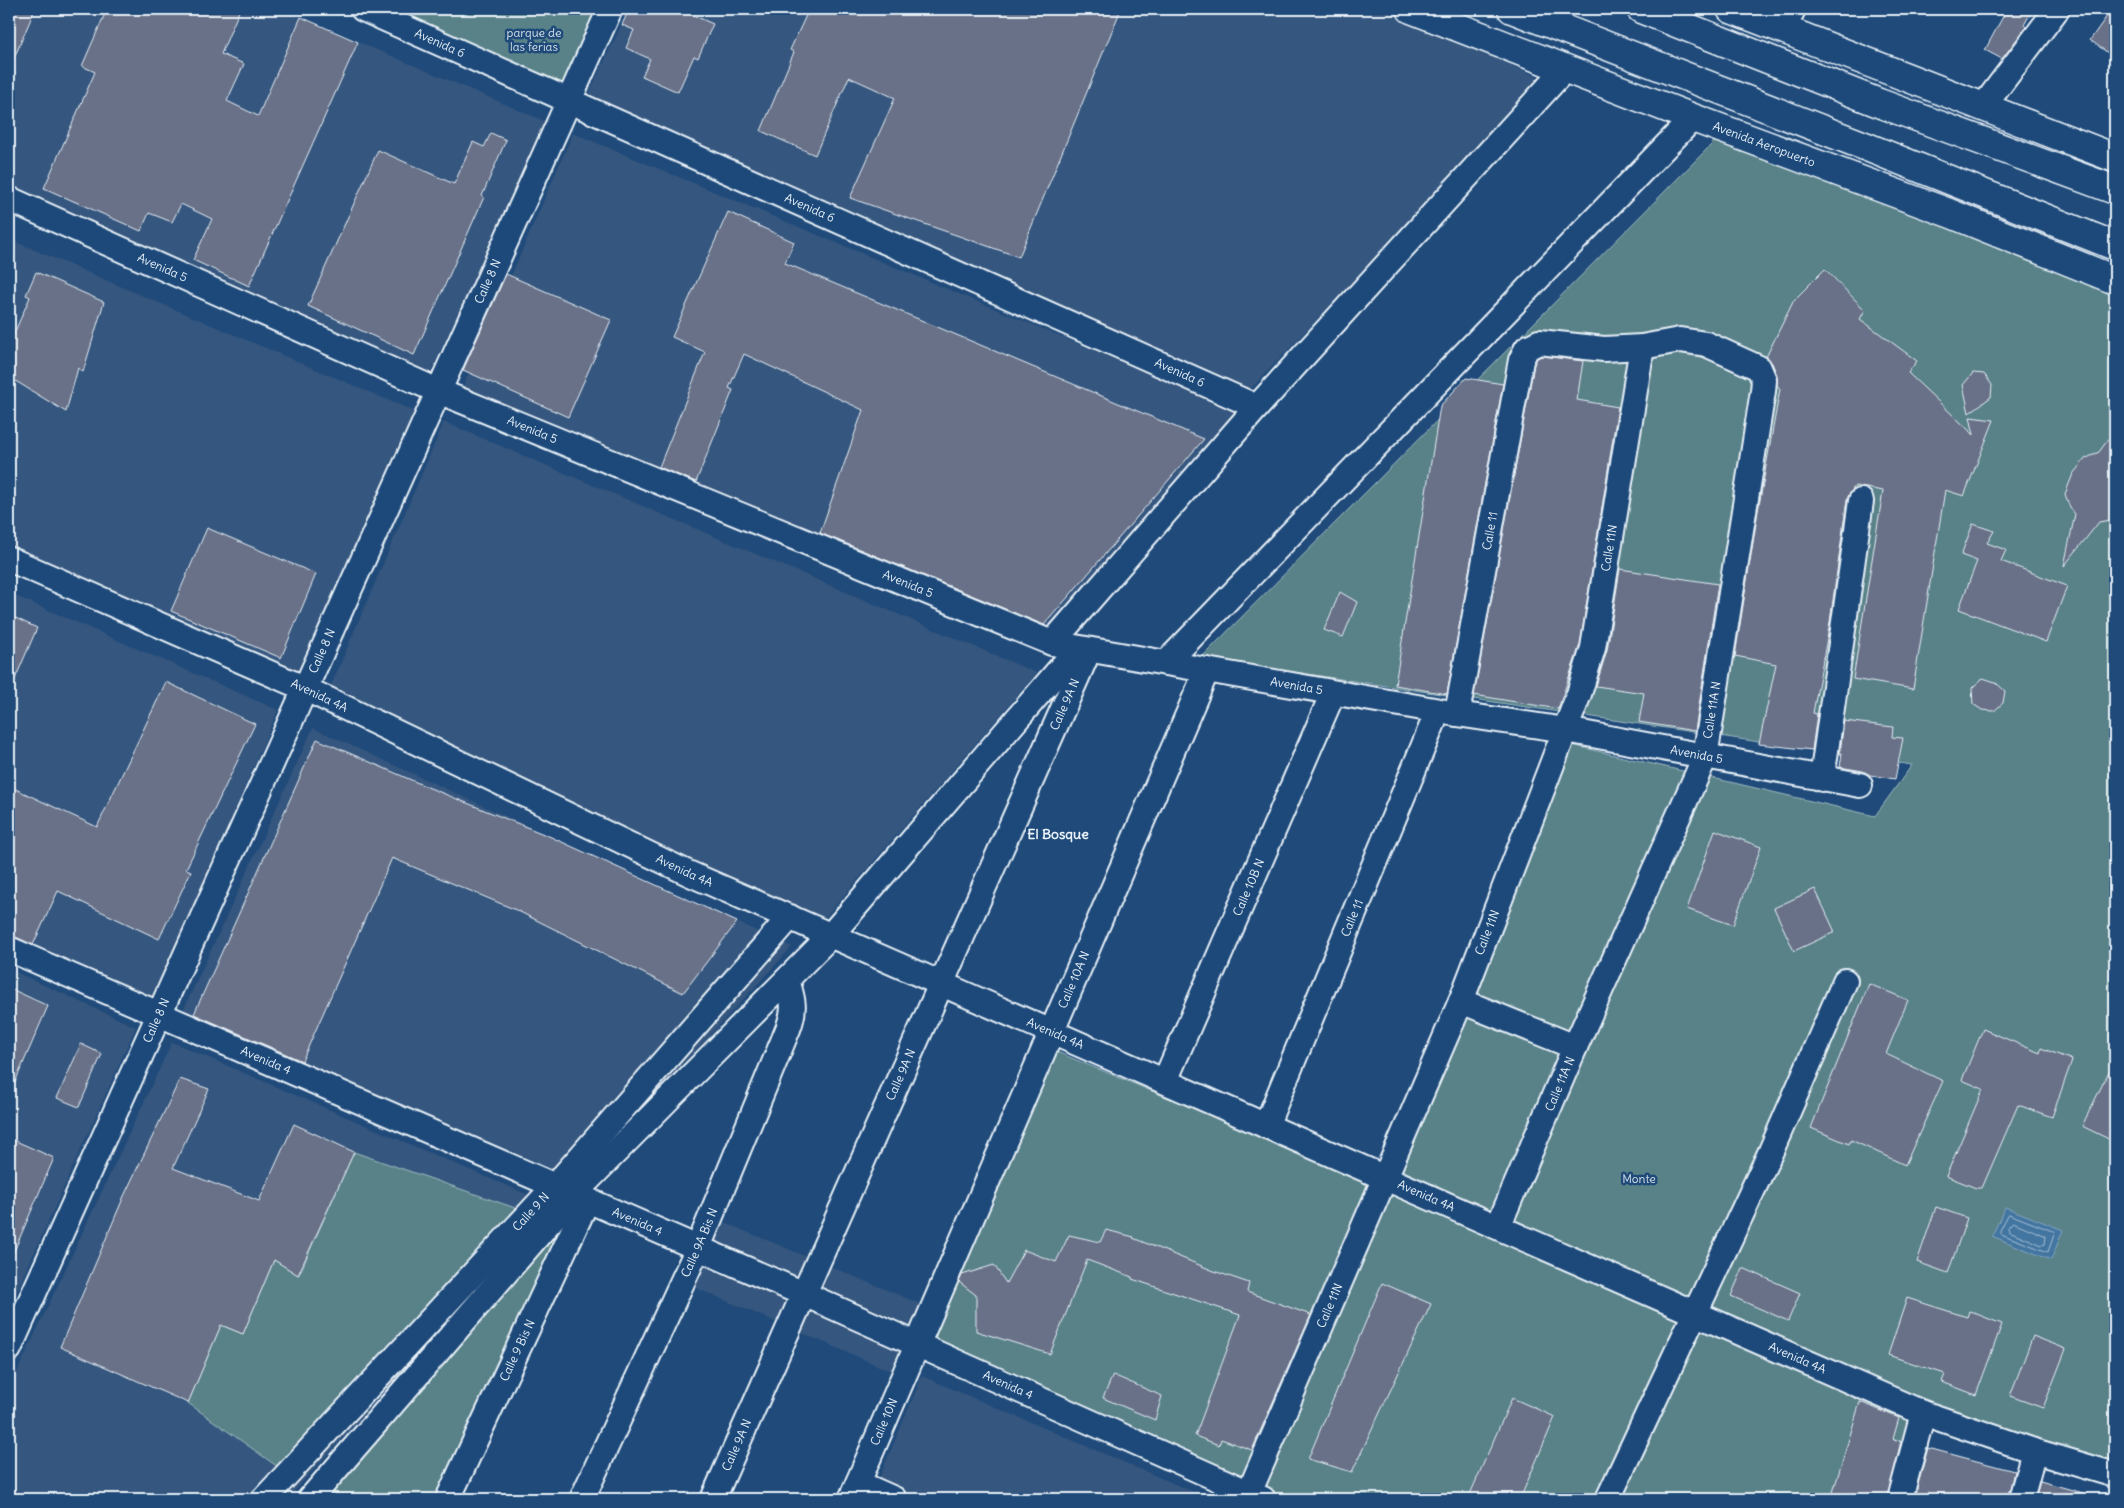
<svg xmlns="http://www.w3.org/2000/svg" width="2124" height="1508" viewBox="0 0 2124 1508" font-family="Delius,sans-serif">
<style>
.built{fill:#35567e}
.green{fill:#598288;stroke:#a0bac0}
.water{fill:#4374a0;stroke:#85a6c3}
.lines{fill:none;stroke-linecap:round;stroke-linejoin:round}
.shore{stroke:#a6bfd5;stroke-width:1}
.building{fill:#687188;stroke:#e8f1f8}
.street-casing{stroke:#e8f1f8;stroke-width:28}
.secondary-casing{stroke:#e8f1f8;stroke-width:31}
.street{stroke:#1f4a7a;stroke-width:24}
.secondary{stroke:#1f4a7a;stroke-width:28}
.labels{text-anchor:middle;stroke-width:5;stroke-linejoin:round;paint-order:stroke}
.park-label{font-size:12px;fill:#d3e0e7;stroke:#1f4a7a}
.street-label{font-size:12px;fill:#e8f1f8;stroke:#1f4a7a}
.neighbourhood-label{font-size:14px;font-weight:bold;fill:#e8f1f8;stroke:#1f4a7a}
</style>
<rect width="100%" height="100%" fill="#1f4a7a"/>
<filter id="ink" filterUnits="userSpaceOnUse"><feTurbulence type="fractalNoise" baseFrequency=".02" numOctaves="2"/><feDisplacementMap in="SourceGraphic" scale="10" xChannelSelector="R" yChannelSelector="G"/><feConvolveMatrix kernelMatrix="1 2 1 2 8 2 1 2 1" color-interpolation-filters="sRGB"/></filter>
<g filter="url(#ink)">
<!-- built -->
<g class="built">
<path d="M 9,9 L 281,9 L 547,122 L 429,376 L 9,201 Z"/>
<path d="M 629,9 L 1383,9 L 1545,80 L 1250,390 L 582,108 Z"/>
<path d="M 573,133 L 1245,413 L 1058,640 L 461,391 Z"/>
<path d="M 9,239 L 416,412 L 295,678 L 9,560 Z"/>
<path d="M 444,422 L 1037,673 L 816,928 L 323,704 Z"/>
<path d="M 9,593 L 278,710 L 152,1003 L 9,936 Z"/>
<path d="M 313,728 L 792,947 L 577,1179 L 182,1013 Z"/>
<path d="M 9,969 L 136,1027 L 9,1309 Z"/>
<path d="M 172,1042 L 554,1206 L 287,1499 L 9,1499 L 9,1389 Z"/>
<path d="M 721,1221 L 923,1305 L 893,1372 L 689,1285 Z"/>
<path d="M 922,1376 L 1210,1499 L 914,1499 L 877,1483 Z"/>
</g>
<!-- green -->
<g class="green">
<path d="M 353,9 L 597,9 L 558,98 Z"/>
<path d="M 1715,141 L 2115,289 L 2115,1478 L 1924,1413 L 1900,1499 L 1256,1499 L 921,1352 L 1057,1052 L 1376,1184 L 1563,743 L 1875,816 L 1912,765 L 1201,658 Z"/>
<path d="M 354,1152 L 521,1210 L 278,1467 L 188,1403 L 221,1325 L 243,1334 L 274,1260 L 299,1275 Z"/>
<path d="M 583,1205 L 456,1499 L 322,1499 Z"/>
</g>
<!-- water -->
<path class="water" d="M 2005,1207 L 2063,1230 L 2051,1260 L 1992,1236 Z"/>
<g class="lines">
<!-- shore -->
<g class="shore">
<path d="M 2009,1214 L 2055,1232 L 2048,1252 L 2001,1234 L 2000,1231 Z"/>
<path d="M 2013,1222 L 2046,1236 L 2045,1244 L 2042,1245 L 2009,1231 L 2008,1228 Z"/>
</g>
</g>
<!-- building -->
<g class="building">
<path d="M 9,9 L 35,9 L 9,70 Z"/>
<path d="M 107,9 L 240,9 L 221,54 L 244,64 L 227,101 L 258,116 L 301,17 L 358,42 L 249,286 L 193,260 L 212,219 L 181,204 L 172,222 L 149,213 L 141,231 L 44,188 L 95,72 L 82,66 Z"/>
<path d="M 629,9 L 679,9 L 713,24 L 698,58 L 694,56 L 678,92 L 642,76 L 650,59 L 626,48 L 634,30 L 622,25 Z"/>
<path d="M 809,9 L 1121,9 L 1019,257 L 850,198 L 895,98 L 849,77 L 815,155 L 761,131 L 794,52 L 790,50 Z"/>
<path d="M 2007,9 L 2033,9 L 2024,25 L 2026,27 L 2002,59 L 1985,50 Z"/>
<path d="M 2112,9 L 2115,9 L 2115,58 L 2090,40 Z"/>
<path d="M 491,133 L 506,140 L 482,196 L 484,197 L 414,355 L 308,306 L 378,150 L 454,184 L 473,142 L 484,147 Z"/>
<path d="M 728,212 L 794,242 L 785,263 L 1204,439 L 1044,625 L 820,533 L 863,410 L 744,354 L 729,388 L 733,390 L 696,482 L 659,467 L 705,352 L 672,337 Z"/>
<path d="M 1825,269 L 1865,310 L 1860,319 L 1917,361 L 1908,373 L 1974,435 L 1970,417 L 1994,420 L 1964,496 L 1945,490 L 1913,689 L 1853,679 L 1883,491 L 1855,486 L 1850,493 L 1847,499 L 1830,622 L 1813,713 L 1817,714 L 1812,750 L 1759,744 L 1776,664 L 1735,656 L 1758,511 L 1780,389 L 1777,385 L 1777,375 L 1772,363 L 1766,357 L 1794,300 Z"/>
<path d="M 36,272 L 104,302 L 83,372 L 78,368 L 66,412 L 9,377 L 9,345 L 30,297 L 26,295 Z"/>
<path d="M 506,274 L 611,320 L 568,417 L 463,370 Z"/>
<path d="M 1542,356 L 1583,361 L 1577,400 L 1618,407 L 1580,645 L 1558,709 L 1474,695 L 1534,364 L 1537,358 Z"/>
<path d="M 1973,373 L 1984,374 L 1992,385 L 1991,397 L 1969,413 L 1963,385 Z"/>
<path d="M 1466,378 L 1503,384 L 1447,694 L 1395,685 L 1440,406 Z"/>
<path d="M 2115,430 L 2115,519 L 2099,522 L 2064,566 L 2075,514 L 2070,508 L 2065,494 L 2073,474 L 2085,459 L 2099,452 Z"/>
<path d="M 1973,524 L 1994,531 L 1987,543 L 2006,550 L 2001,561 L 2067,586 L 2046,642 L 1959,609 L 1977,561 L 1961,555 Z"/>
<path d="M 207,528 L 316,574 L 281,658 L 171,611 Z"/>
<path d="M 1620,569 L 1718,584 L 1695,731 L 1639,722 L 1644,693 L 1596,686 L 1607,650 Z"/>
<path d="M 1340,592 L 1357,602 L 1343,637 L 1324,630 Z"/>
<path d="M 9,615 L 37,628 L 9,693 Z"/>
<path d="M 1983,678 L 1995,682 L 2005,691 L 2003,703 L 1994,711 L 1982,710 L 1973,704 L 1972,688 Z"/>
<path d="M 166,682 L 255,724 L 186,869 L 191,871 L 159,939 L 58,891 L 33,945 L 9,934 L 9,786 L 97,827 Z"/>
<path d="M 1844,721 L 1893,727 L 1892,737 L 1903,738 L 1895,779 L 1870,775 L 1863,771 L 1840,767 L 1842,753 L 1840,753 Z"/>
<path d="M 317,739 L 425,786 L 551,837 L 737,922 L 683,993 L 516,910 L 392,858 L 302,1061 L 194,1014 Z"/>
<path d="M 1715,830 L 1761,847 L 1733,925 L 1687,909 Z"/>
<path d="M 1815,889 L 1835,932 L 1794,951 L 1774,908 Z"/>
<path d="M 1869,984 L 1908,1000 L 1886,1054 L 1943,1081 L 1905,1165 L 1851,1140 L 1849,1144 L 1811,1128 Z"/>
<path d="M 9,988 L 48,1006 L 9,1096 Z"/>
<path d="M 1983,1029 L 2040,1053 L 2041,1048 L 2072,1060 L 2052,1117 L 2018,1105 L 1982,1188 L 1976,1188 L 1946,1176 L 1983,1089 L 1962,1080 Z"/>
<path d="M 81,1044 L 102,1054 L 79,1107 L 57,1098 Z"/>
<path d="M 2115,1059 L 2115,1142 L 2082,1126 Z"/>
<path d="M 180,1079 L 209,1089 L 173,1168 L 259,1201 L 294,1124 L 354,1152 L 298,1275 L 274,1260 L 243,1334 L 221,1325 L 188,1403 L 60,1347 L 124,1196 Z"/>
<path d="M 9,1138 L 54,1158 L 9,1263 Z"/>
<path d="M 1936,1207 L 1967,1218 L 1948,1273 L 1917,1262 Z"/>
<path d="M 1106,1230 L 1134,1237 L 1133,1238 L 1214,1271 L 1249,1283 L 1247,1292 L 1311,1315 L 1252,1450 L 1221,1439 L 1219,1445 L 1195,1436 L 1240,1315 L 1132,1279 L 1132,1277 L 1087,1260 L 1050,1354 L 976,1331 L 976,1295 L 959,1282 L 962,1275 L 994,1265 L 1006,1283 L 1024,1250 L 1056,1262 L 1069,1235 L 1100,1242 Z"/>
<path d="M 1743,1268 L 1800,1293 L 1788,1321 L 1731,1296 Z"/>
<path d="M 1382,1283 L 1431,1304 L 1352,1472 L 1308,1459 Z"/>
<path d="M 1907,1298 L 1967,1317 L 1969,1311 L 2002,1324 L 1976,1395 L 1942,1382 L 1945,1374 L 1888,1355 Z"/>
<path d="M 2033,1336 L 2066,1349 L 2043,1408 L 2010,1396 Z"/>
<path d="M 1113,1375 L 1162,1396 L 1155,1420 L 1103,1398 Z"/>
<path d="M 1512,1398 L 1555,1417 L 1520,1499 L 1468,1499 Z"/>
<path d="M 1860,1402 L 1899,1418 L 1893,1439 L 1901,1441 L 1887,1499 L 1831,1499 Z"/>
<path d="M 1928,1448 L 2014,1471 L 2008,1499 L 1914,1499 Z"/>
<path d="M 2040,1481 L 2087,1494 L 2086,1499 L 2035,1499 Z"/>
</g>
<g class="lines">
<!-- street casing -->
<g class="street-casing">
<g id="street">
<path id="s1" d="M 363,9 L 1257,407"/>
<path d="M 1784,29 L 1793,9"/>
<path d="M 1983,107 L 2057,9"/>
<path id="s2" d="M 9,199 L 438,391 L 1052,643 L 1457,714 L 1566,730 L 1860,785"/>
<path id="s3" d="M 9,559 L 306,689 L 688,873 L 1923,1413 L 2034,1451 L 2115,1475"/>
<path d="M 1052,643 L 1257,407 L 1565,69"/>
<path d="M 1166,663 L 1693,118"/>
<path id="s4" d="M 1457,714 L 1521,360 L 1527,348 L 1539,342 L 1604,349 L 1642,347 L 1680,340 L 1706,344 L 1759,368 L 1764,380 L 1763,391 L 1705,757 L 1575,1047 L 1498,1227"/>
<path d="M 1822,779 L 1861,501"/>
<path id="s5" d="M 9,949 L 804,1294 L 1263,1499"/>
<path d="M 1461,1001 L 1575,1047"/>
<path id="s6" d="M 1165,1081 L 1333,693"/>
<path id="s7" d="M 1266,1126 L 1438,711"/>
<path id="s8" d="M 9,1349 L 610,9"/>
<path d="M 858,1483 L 894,1499"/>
<path id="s9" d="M 1249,1493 L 1461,1001 L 1579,694 L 1593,648 L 1642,347"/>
<path id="s10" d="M 264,1499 L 555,1186 L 790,917"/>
<path d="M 310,1499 L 573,1195 L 831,935 L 1078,648"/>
<path id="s11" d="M 448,1499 L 587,1201"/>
<path id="s12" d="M 582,1499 L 697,1250 L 788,1029 C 796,1008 793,1000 787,980"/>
<path id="s13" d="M 713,1499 L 1089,650"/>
<path id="s14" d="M 851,1499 L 1207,670"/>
<path d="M 1608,1499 L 1771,1151 L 1845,981"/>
<path d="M 1900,1499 L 1923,1413"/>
<path d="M 2021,1499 L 2034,1451"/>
</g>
</g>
<!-- secondary casing -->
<g class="secondary-casing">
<g id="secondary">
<path id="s15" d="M 1411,9 L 1693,118 L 1949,213 L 2115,280"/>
<path d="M 1512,9 L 1862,145 L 2115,246"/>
<path d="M 1641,9 L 1879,103 L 2115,190"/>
<path d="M 1731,9 L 2115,158"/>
</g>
</g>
<!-- street -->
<use href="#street" class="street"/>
<!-- secondary -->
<use href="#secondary" class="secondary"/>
</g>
</g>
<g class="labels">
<!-- park labels -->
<g class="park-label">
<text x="534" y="37">parque de<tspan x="534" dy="14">las ferias</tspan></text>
<text x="1639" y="1183">Monte</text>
</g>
<!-- street labels -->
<g class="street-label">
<text dy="4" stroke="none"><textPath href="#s1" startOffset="84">Avenida 6</textPath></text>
<text dy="4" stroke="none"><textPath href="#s15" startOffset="378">Avenida Aeropuerto</textPath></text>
<text dy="4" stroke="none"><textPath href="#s1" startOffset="489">Avenida 6</textPath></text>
<text dy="4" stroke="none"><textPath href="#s2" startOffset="168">Avenida 5</textPath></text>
<text dy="4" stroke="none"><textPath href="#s8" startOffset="1170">Calle 8 N</textPath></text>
<text dy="4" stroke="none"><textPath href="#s1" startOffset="894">Avenida 6</textPath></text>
<text dy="4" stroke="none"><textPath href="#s2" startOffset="572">Avenida 5</textPath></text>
<text dy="4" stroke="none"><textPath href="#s4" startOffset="186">Calle 11</textPath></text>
<text dy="4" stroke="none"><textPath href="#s9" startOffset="1014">Calle 11N</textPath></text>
<text dy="4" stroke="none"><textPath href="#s2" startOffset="978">Avenida 5</textPath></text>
<text dy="4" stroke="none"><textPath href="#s8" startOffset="765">Calle 8 N</textPath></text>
<text dy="4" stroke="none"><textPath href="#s2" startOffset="1382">Avenida 5</textPath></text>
<text dy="4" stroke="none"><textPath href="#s3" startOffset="339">Avenida 4A</textPath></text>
<text dy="4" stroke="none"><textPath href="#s13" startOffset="869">Calle 9A N</textPath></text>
<text transform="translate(1712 710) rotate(-81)" y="4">Calle 11A N</text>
<text dy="4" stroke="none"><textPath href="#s2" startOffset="1788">Avenida 5</textPath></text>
<text dy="4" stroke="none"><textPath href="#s3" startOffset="744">Avenida 4A</textPath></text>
<text dy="4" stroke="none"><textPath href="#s6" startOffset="211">Calle 10B N</textPath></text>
<text dy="4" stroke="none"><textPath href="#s7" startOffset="225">Calle 11</textPath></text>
<text dy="4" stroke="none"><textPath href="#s9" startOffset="609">Calle 11N</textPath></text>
<text dy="4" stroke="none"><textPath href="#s14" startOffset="565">Calle 10A N</textPath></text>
<text dy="4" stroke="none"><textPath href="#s8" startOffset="360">Calle 8 N</textPath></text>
<text dy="4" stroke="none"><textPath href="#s3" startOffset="1149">Avenida 4A</textPath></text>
<text dy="4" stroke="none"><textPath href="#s5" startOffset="280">Avenida 4</textPath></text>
<text dy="4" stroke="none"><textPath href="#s13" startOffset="464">Calle 9A N</textPath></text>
<text transform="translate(1560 1084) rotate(-67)" y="4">Calle 11A N</text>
<text dy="4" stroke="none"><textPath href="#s3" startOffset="1554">Avenida 4A</textPath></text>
<text dy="4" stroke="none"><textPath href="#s10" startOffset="392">Calle 9 N</textPath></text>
<text dy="4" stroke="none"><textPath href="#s5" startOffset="685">Avenida 4</textPath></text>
<text dy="4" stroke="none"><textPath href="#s12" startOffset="282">Calle 9A Bis N</textPath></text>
<text dy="4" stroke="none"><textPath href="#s9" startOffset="204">Calle 11N</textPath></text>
<text dy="4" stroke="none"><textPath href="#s11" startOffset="164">Calle 9 Bis N</textPath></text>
<text dy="4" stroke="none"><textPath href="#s3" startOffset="1959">Avenida 4A</textPath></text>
<text dy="4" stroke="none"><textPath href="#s5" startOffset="1090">Avenida 4</textPath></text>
<text dy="4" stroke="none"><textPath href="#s14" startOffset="84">Calle 10N</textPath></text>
<text dy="4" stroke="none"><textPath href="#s13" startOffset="59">Calle 9A N</textPath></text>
</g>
<!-- neighbourhood labels -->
<g class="neighbourhood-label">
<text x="1058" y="839">El Bosque</text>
</g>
</g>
<!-- margin -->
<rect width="2124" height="1508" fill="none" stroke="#1f4a7a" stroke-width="30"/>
<rect x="15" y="15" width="2094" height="1478" fill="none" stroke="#e8f1f8" stroke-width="2" filter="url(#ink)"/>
</svg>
